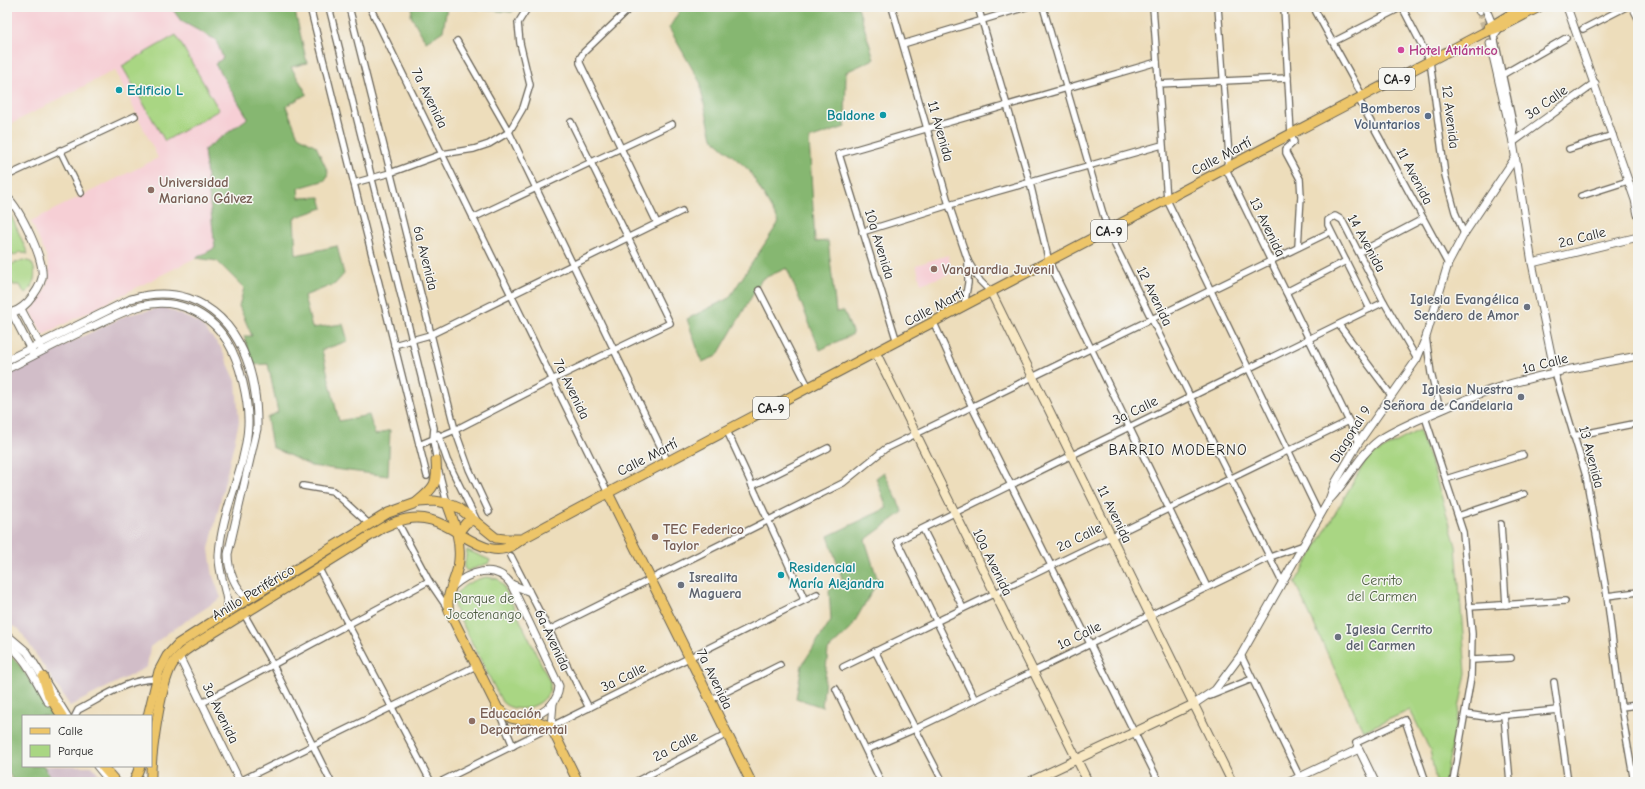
<svg xmlns="http://www.w3.org/2000/svg" width="1645" height="789" viewBox="0 0 1645 789" font-family="'Comic Neue',sans-serif">
<style>
.built{fill:#f6cfd5}
.industrial{fill:#d1bdc8}
.green{fill:#a9d683;stroke:#627950}
.forest{fill:#86b771;stroke:#516a46}
.lines{fill:none;stroke-linecap:round;stroke-linejoin:round}
.tertiary-tunnel{stroke:#c3b69b;stroke-width:7;stroke-dasharray:7 3.5;stroke-linecap:butt}
.minor-casing{stroke:#656054;stroke-width:8}
.tertiary-casing{stroke:#656054;stroke-width:9}
.secondary-casing{stroke:#656054;stroke-width:10}
.primary-casing{stroke:#656054;stroke-width:11}
.trunk-casing{stroke:#656054;stroke-width:11}
.minor{stroke:#fff;stroke-width:5.5}
.tertiary{stroke:#fff;stroke-width:7}
.secondary{stroke:#f8e8c3;stroke-width:8}
.primary{stroke:#edc569;stroke-width:9}
.trunk{stroke:#edc569;stroke-width:9}
.hotel-dot{fill:#d1479c;stroke:#f6f6f2;stroke-width:1.5}
.culture-dot{fill:#0f9aa8;stroke:#f6f6f2;stroke-width:1.5}
.service-dot{fill:#5c6f8a;stroke:#f6f6f2;stroke-width:1.5}
.education-dot{fill:#8d6e63;stroke:#f6f6f2;stroke-width:1.5}
.worship-dot{fill:#6b7280;stroke:#f6f6f2;stroke-width:1.5}
.labels{text-anchor:middle;stroke-width:3;stroke-linejoin:round;paint-order:stroke}
.shield{fill:#f6f6f2;stroke:#5d5d5c;stroke-width:1}
.shield-label{font-size:13px;font-weight:bold;fill:#1c1c1c}
.hotel-label{font-size:14px;font-weight:bold;fill:#b23c85;stroke:#f6f6f2;text-anchor:start}
.culture-label{font-size:14px;font-weight:bold;fill:#0d838f;stroke:#f6f6f2;text-anchor:start}
.street-label{font-size:14px;fill:#1c1c1c;stroke:#f6f6f2}
.service-label{font-size:14px;font-weight:bold;fill:#4e5e75;stroke:#f6f6f2;text-anchor:end}
.education-label{font-size:14px;font-weight:bold;fill:#785e54;stroke:#f6f6f2;text-anchor:start}
.worship-label{font-size:14px;font-weight:bold;fill:#5b616d;stroke:#f6f6f2;text-anchor:end}
.park-label{font-size:14px;fill:#4d5d40;stroke:#f6f6f2}
.neighbourhood-label{font-size:15px;letter-spacing:1px;fill:#1c1c1c;stroke:#f6f6f2}
</style>
<rect width="100%" height="100%" fill="#f6f6f2"/>
<filter id="ink" filterUnits="userSpaceOnUse"><feTurbulence type="fractalNoise" baseFrequency=".025" numOctaves="2"/><feDisplacementMap in="SourceGraphic" scale="8" xChannelSelector="R" yChannelSelector="G"/><feConvolveMatrix kernelMatrix="1 2 1 2 8 2 1 2 1" color-interpolation-filters="sRGB"/></filter>
<filter id="wash" filterUnits="userSpaceOnUse"><feTurbulence type="fractalNoise" baseFrequency=".012" numOctaves="4" result="noise"/><feDisplacementMap in="SourceGraphic" scale="16" xChannelSelector="R" yChannelSelector="G"/><feGaussianBlur stdDeviation="0.9" result="paint"/><feColorMatrix in="noise" values="0 0 0 0 0 0 0 0 0 0 0 0 0 0 0 0 0 1.4 0 .05"/><feComposite in="paint" operator="in"/></filter>
<g filter="url(#wash)">
<rect width="100%" height="100%" fill="#edddbb"/>
<!-- built -->
<g class="built">
<path d="M 7,7 L 171,7 L 181,21 L 216,40 L 223,58 L 215,64 L 248,118 L 205,150 L 215,248 L 43,335 L 31,311 L 39,301 L 46,288 L 49,276 L 49,267 L 46,256 L 31,221 L 158,158 L 115,70 L 7,126 Z"/>
<path d="M 948,255 L 953,273 L 921,284 L 916,265 Z"/>
</g>
<!-- industrial -->
<g class="industrial">
<path d="M 164,307 L 199,323 L 220,346 L 236,381 L 239,422 L 209,549 L 213,576 L 221,598 L 169,632 L 150,647 L 147,667 L 70,706 L 19,629 L 7,624 L 7,376 L 69,343 L 127,315 Z"/>
<path d="M 44,766 L 92,766 L 106,782 L 56,782 L 46,771 Z"/>
</g>
<!-- green -->
<g class="green">
<path d="M 176,35 L 219,110 L 165,141 L 122,66 Z"/>
<path d="M 7,208 L 10,213 L 28,254 L 20,252 L 13,256 L 7,243 Z"/>
<path d="M 23,260 L 31,262 C 38,272 34,287 25,294 L 20,285 L 13,285 L 7,272 L 7,266 Z"/>
<path d="M 1419,430 L 1434,471 L 1456,546 L 1466,673 L 1447,770 L 1446,782 L 1436,782 L 1430,750 L 1410,710 L 1363,731 L 1295,583 L 1367,458 Z"/>
<path d="M 467,550 L 490,560 L 489,563 L 467,571 L 464,568 Z"/>
<path d="M 487,577 L 498,579 L 503,585 L 550,682 C 553,705 517,717 502,702 L 455,609 C 450,590 471,580 487,577 Z"/>
</g>
<!-- forest -->
<g class="forest">
<path d="M 171,7 L 294,7 L 307,63 L 291,67 L 307,94 L 286,106 L 298,136 L 316,146 L 328,172 L 326,180 L 298,188 L 299,198 L 320,197 L 323,208 L 294,218 L 296,255 L 337,246 L 344,274 L 335,284 L 304,296 L 312,328 L 343,324 L 348,341 L 322,350 L 339,421 L 369,415 L 375,435 L 390,430 L 388,476 L 311,466 L 272,447 L 267,418 L 278,412 L 268,364 L 253,365 L 244,336 L 252,336 L 239,306 L 244,288 L 217,261 L 196,258 L 215,248 L 204,150 L 248,118 L 215,64 L 223,58 L 216,40 L 181,21 Z"/>
<path d="M 412,7 L 447,7 L 443,31 L 426,42 L 411,16 Z"/>
<path d="M 452,7 L 517,7 L 512,12 Z"/>
<path d="M 682,7 L 858,7 L 874,59 L 846,72 L 845,127 L 809,139 L 815,242 L 828,241 L 836,312 L 844,311 L 853,334 L 820,350 L 787,268 L 762,279 L 717,356 L 702,362 L 687,319 L 729,298 L 779,222 L 749,170 L 712,138 L 701,90 L 701,84 L 669,28 Z"/>
<path d="M 884,472 L 903,512 L 865,540 L 878,581 L 851,628 L 828,650 L 822,707 L 796,698 L 802,665 L 831,620 L 829,590 L 843,581 L 828,536 L 887,508 L 876,478 Z"/>
<path d="M 7,652 L 20,666 L 53,716 L 23,716 L 23,766 L 44,766 L 46,771 L 56,782 L 14,782 L 7,770 Z"/>
</g>
</g>
<g filter="url(#ink)">
<g class="lines">
<!-- tertiary-tunnel -->
<path class="tertiary-tunnel" d="M 1479,11 L 1490,43"/>
<!-- minor casing -->
<g class="minor-casing">
<g id="minor">
<path d="M 310,7 L 427,476"/>
<path d="M 329,7 L 434,428 L 433,440 L 437,462"/>
<path d="M 349,7 L 455,430 L 469,469 L 489,512"/>
<path d="M 370,7 L 608,493"/>
<path d="M 631,7 L 584,52 L 580,58 L 580,63 L 657,223"/>
<path d="M 892,7 L 949,205 L 968,261 L 980,281 L 991,292"/>
<path d="M 978,7 L 1030,183 L 1049,262 L 1207,587"/>
<path d="M 1043,7 L 1108,231 L 1282,582"/>
<path d="M 1153,7 L 1167,200 L 1320,516"/>
<path d="M 1218,7 L 1229,156 L 1226,169 L 1359,442"/>
<path d="M 1284,7 L 1291,135 L 1294,142 L 1286,149 L 1286,153 L 1300,179 L 1301,196 L 1298,247"/>
<path d="M 1402,7 L 1430,61 L 1445,175 L 1455,212 L 1464,234"/>
<path d="M 1316,12 L 1363,97"/>
<path d="M 1500,28 L 1494,36 L 1514,128 L 1513,135"/>
<path d="M 1583,29 L 1626,7"/>
<path d="M 457,41 L 509,132 L 668,462"/>
<path d="M 1333,42 L 1402,7"/>
<path d="M 903,44 L 1026,7"/>
<path d="M 1502,75 L 1566,38"/>
<path d="M 1158,84 L 1288,78"/>
<path d="M 1359,100 L 1448,264"/>
<path d="M 1569,149 L 1613,135"/>
<path d="M 60,150 L 81,193"/>
<path d="M 7,176 L 135,116"/>
<path d="M 354,183 L 390,173 L 442,154 L 474,149 L 489,144 L 509,132 L 523,108 L 530,85 L 520,43 L 518,23 L 528,7"/>
<path d="M 1581,196 L 1628,181"/>
<path d="M 473,218 L 672,124"/>
<path d="M 862,232 L 949,205 L 1162,145"/>
<path d="M 1360,252 L 1423,219"/>
<path d="M 759,290 L 809,388"/>
<path d="M 1286,292 L 1346,261"/>
<path d="M 964,306 L 968,283 L 968,261"/>
<path d="M 1370,309 L 1328,225 L 1328,220 L 1335,216 L 1342,220 L 1384,302 L 1417,359"/>
<path d="M 934,323 L 972,407 L 1159,782"/>
<path d="M 1339,325 L 1391,395"/>
<path d="M 1426,337 L 1431,373 L 1440,410"/>
<path d="M 897,342 L 839,154 L 1157,62"/>
<path d="M 394,345 L 430,335 L 682,211"/>
<path d="M 1555,373 L 1586,476 L 1607,596 L 1621,707 L 1634,782"/>
<path d="M 1425,417 L 1463,532 L 1472,634 L 1471,677 L 1453,782"/>
<path d="M 727,431 L 803,596 L 803,600"/>
<path d="M 438,434 L 447,460 L 477,521"/>
<path d="M 1573,436 L 1638,423"/>
<path d="M 419,445 L 455,430 L 552,380 L 670,323 L 571,122"/>
<path d="M 439,472 L 447,503"/>
<path d="M 1446,479 L 1523,455"/>
<path d="M 303,486 L 333,491 L 369,524"/>
<path d="M 752,486 L 828,448"/>
<path d="M 1458,516 L 1524,494"/>
<path d="M 397,521 L 429,581 L 448,609"/>
<path d="M 1501,524 L 1506,605"/>
<path d="M 923,529 L 963,608"/>
<path d="M 511,556 L 589,708"/>
<path d="M 319,569 L 431,782"/>
<path d="M 1607,596 L 1638,592"/>
<path d="M 1469,607 L 1565,601"/>
<path d="M 244,614 L 273,665 L 331,782"/>
<path d="M 549,630 L 843,483 L 885,449 L 1330,232"/>
<path d="M 875,651 L 943,782"/>
<path d="M 1241,655 L 1302,782"/>
<path d="M 1472,660 L 1511,658"/>
<path d="M 843,667 L 1349,421"/>
<path d="M 1554,682 L 1568,782"/>
<path d="M 836,689 L 881,782"/>
<path d="M 1210,696 L 1252,679"/>
<path d="M 710,700 L 780,665"/>
<path d="M 975,700 L 897,541 L 1384,302"/>
<path d="M 202,703 L 429,581"/>
<path d="M 1621,707 L 1638,705"/>
<path d="M 497,708 L 513,746"/>
<path d="M 1465,714 L 1486,717 L 1558,710"/>
<path d="M 1504,715 L 1510,782"/>
<path d="M 75,716 L 78,710 C 102,698 129,678 156,679"/>
<path d="M 1359,749 L 1356,743 L 1405,720 L 1426,782"/>
<path d="M 866,750 L 915,729 L 1270,557 L 1304,545"/>
<path d="M 240,781 L 476,666"/>
<path d="M 440,782 L 817,594"/>
<path d="M 635,782 L 727,734"/>
</g>
</g>
<!-- tertiary casing -->
<g class="tertiary-casing">
<g id="tertiary">
<path d="M 1478,7 L 1479,11"/>
<path d="M 1485,7 L 1492,24"/>
<path d="M 1567,7 L 1635,200 L 1638,215"/>
<path d="M 1633,7 L 1638,17"/>
<path d="M 1490,43 L 1513,142 L 1532,263 L 1555,373"/>
<path d="M 1513,142 L 1595,83"/>
<path d="M 7,197 C 20,209 45,260 42,278 C 40,287 34,295 28,302 C 22,308 16,313 7,313"/>
<path d="M 1532,263 L 1638,237"/>
<path d="M 21,309 L 41,347"/>
<path d="M 12,313 L 32,352"/>
<path d="M 7,360 L 131,299 C 150,293 169,292 188,298 C 242,317 258,377 257,429 L 228,554 C 228,571 235,588 248,599"/>
<path d="M 7,369 C 33,356 59,342 85,330 C 103,322 122,311 141,306 C 175,297 209,312 227,341 C 240,362 249,401 248,425 C 246,469 221,511 219,555 C 218,574 228,592 228,611"/>
<path d="M 1331,498 C 1348,480 1359,455 1379,440 C 1396,429 1415,421 1434,413 C 1453,405 1473,396 1493,389 C 1540,374 1590,365 1638,356"/>
<path d="M 511,584 L 528,591"/>
<path d="M 452,587 C 469,572 495,562 511,584 L 559,686 C 558,703 544,713 530,718"/>
<path d="M 7,635 L 27,652 L 67,716"/>
<path d="M 7,644 C 27,657 36,682 48,702"/>
<path d="M 179,656 L 240,782"/>
<path d="M 1194,704 L 1215,690 L 1241,655 L 1329,500 L 1335,483 L 1359,442 L 1417,359 L 1426,337 L 1448,264 L 1464,234 L 1515,158"/>
<path d="M 551,727 L 553,703"/>
<path d="M 97,766 L 110,782"/>
<path d="M 1289,782 L 1359,749 L 1375,782"/>
</g>
</g>
<!-- secondary casing -->
<g class="secondary-casing">
<g id="secondary">
<path d="M 991,292 L 1232,782"/>
<path d="M 876,353 L 1088,782"/>
<path d="M 1029,782 L 1194,704"/>
</g>
</g>
<!-- primary casing -->
<g class="primary-casing">
<g id="primary">
<path d="M 608,493 L 751,782"/>
<path d="M 447,503 C 454,522 461,539 459,560 C 458,578 444,594 449,611 L 498,709 L 511,718 L 521,720 L 530,718 L 551,727 L 578,782"/>
<path d="M 458,533 L 466,523 L 473,520"/>
</g>
</g>
<!-- trunk casing -->
<g class="trunk-casing">
<g id="trunk">
<path d="M 1488,28 L 1523,7"/>
<path d="M 417,502 C 435,487 438,484 436,460"/>
<path d="M 43,677 L 49,696 L 62,716"/>
<path d="M 148,716 L 159,671 L 167,656 L 178,644 L 248,599 L 388,513 L 419,502 L 434,501 L 447,503 L 459,508 L 496,538 L 504,539 L 522,539"/>
<path d="M 102,766 L 116,782"/>
<path d="M 134,782 L 140,766"/>
<path d="M 151,782 C 150,757 160,686 172,665 C 177,657 184,651 192,646 L 384,527 C 399,520 414,515 431,520 C 462,528 490,568 522,539 L 600,497 L 1483,33 L 1503,26 L 1539,7"/>
</g>
</g>
<!-- minor -->
<use href="#minor" class="minor"/>
<!-- tertiary -->
<use href="#tertiary" class="tertiary"/>
<!-- secondary -->
<use href="#secondary" class="secondary"/>
<!-- primary -->
<use href="#primary" class="primary"/>
<!-- trunk -->
<use href="#trunk" class="trunk"/>
</g>
</g>
<!-- markers -->
<circle class="hotel-dot" cx="1401" cy="50" r="4"/>
<g class="culture-dot">
<circle cx="119" cy="90" r="4"/>
<circle cx="883" cy="115" r="4"/>
<circle cx="781" cy="575" r="4"/>
</g>
<circle class="service-dot" cx="1428" cy="116" r="4"/>
<g class="education-dot">
<circle cx="151" cy="190" r="4"/>
<circle cx="934" cy="269" r="4"/>
<circle cx="655" cy="537" r="4"/>
<circle cx="472" cy="721" r="4"/>
</g>
<g class="worship-dot">
<circle cx="1527" cy="307" r="4"/>
<circle cx="1521" cy="397" r="4"/>
<circle cx="681" cy="585" r="4"/>
<circle cx="1338" cy="637" r="4"/>
</g>
<g class="labels">
<!-- shield labels -->
<g class="shield">
<rect x="1379" y="68" width="36" height="22" rx="3"/>
<rect x="1091" y="220" width="36" height="22" rx="3"/>
<rect x="753" y="397" width="36" height="22" rx="3"/>
</g>
<g class="shield-label">
<text x="1397" y="84">CA-9</text>
<text x="1109" y="236">CA-9</text>
<text x="771" y="413">CA-9</text>
</g>
<!-- hotel labels -->
<g class="hotel-label">
<text x="1409" y="55">Hotel Atlántico</text>
</g>
<!-- culture labels -->
<g class="culture-label">
<text x="127" y="95">Edificio L</text>
<text x="875" y="120" text-anchor="end">Baldone</text>
<text x="789" y="572">Residencial<tspan x="789" dy="16">María Alejandra</tspan></text>
</g>
<!-- street labels -->
<g class="street-label">
<text transform="translate(430 98) rotate(64)" y="5">7a Avenida</text>
<text transform="translate(1546 102) rotate(-35)" y="5">3a Calle</text>
<text transform="translate(1451 117) rotate(83)" y="5">12 Avenida</text>
<text transform="translate(941 131) rotate(74)" y="5">11 Avenida</text>
<text transform="translate(1221 156) rotate(-28)" y="5">Calle Martí</text>
<text transform="translate(1415 176) rotate(62)" y="5">11 Avenida</text>
<text transform="translate(1268 227) rotate(64)" y="5">13 Avenida</text>
<text transform="translate(1582 237) rotate(-14)" y="5">2a Calle</text>
<text transform="translate(1367 243) rotate(61)" y="5">14 Avenida</text>
<text transform="translate(880 244) rotate(73)" y="5">10a Avenida</text>
<text transform="translate(426 258) rotate(76)" y="5">6a Avenida</text>
<text transform="translate(1155 296) rotate(64)" y="5">12 Avenida</text>
<text transform="translate(934 307) rotate(-28)" y="5">Calle Martí</text>
<text transform="translate(1545 363) rotate(-14)" y="5">1a Calle</text>
<text transform="translate(572 389) rotate(64)" y="5">7a Avenida</text>
<text transform="translate(1135 410) rotate(-26)" y="5">3a Calle</text>
<text transform="translate(1350 434) rotate(-58)" y="5">Diagonal 9</text>
<text transform="translate(647 457) rotate(-27)" y="5">Calle Martí</text>
<text transform="translate(1592 457) rotate(75)" y="5">13 Avenida</text>
<text transform="translate(1115 514) rotate(64)" y="5">11 Avenida</text>
<text transform="translate(1079 537) rotate(-26)" y="5">2a Calle</text>
<text transform="translate(993 562) rotate(64)" y="5">10a Avenida</text>
<text transform="translate(253 592) rotate(-31)" y="5">Anillo Periférico</text>
<text transform="translate(1079 635) rotate(-26)" y="5">1a Calle</text>
<text transform="translate(553 640) rotate(65)" y="5">6a Avenida</text>
<text transform="translate(623 677) rotate(-26)" y="5">3a Calle</text>
<text transform="translate(715 679) rotate(64)" y="5">7a Avenida</text>
<text transform="translate(221 713) rotate(64)" y="5">3a Avenida</text>
<text transform="translate(675 746) rotate(-28)" y="5">2a Calle</text>
</g>
<!-- service labels -->
<g class="service-label">
<text x="1420" y="113">Bomberos<tspan x="1420" dy="16">Voluntarios</tspan></text>
</g>
<!-- education labels -->
<g class="education-label">
<text x="159" y="187">Universidad<tspan x="159" dy="16">Mariano Gálvez</tspan></text>
<text x="942" y="274">Vanguardia Juvenil</text>
<text x="663" y="534">TEC Federico<tspan x="663" dy="16">Taylor</tspan></text>
<text x="480" y="718">Educación<tspan x="480" dy="16">Departamental</tspan></text>
</g>
<!-- worship labels -->
<g class="worship-label">
<text x="1519" y="304">Iglesia Evangélica<tspan x="1519" dy="16">Sendero de Amor</tspan></text>
<text x="1513" y="394">Iglesia Nuestra<tspan x="1513" dy="16">Señora de Candelaria</tspan></text>
<text x="689" y="582" text-anchor="start">Isrealita<tspan x="689" dy="16">Maguera</tspan></text>
<text x="1346" y="634" text-anchor="start">Iglesia Cerrito<tspan x="1346" dy="16">del Carmen</tspan></text>
</g>
<!-- park labels -->
<g class="park-label">
<text x="1382" y="585">Cerrito<tspan x="1382" dy="16">del Carmen</tspan></text>
<text x="484" y="603">Parque de<tspan x="484" dy="16">Jocotenango</tspan></text>
</g>
<!-- neighbourhood labels -->
<g class="neighbourhood-label">
<text x="1178" y="455">BARRIO MODERNO</text>
</g>
</g>
<!-- margin -->
<rect width="1645" height="789" fill="none" stroke="#f6f6f2" stroke-width="24"/>
<!-- legend -->
<rect x="22" y="715" width="130" height="52" fill="#f6f6f2" stroke="#9f9f9c"/>
<rect x="30" y="728" width="20" height="6" fill="#edc569" stroke="#9f9f9c"/>
<text x="58" y="735" font-size="12" fill="#1c1c1c">Calle</text>
<rect x="30" y="745" width="20" height="12" fill="#a9d683" stroke="#9f9f9c"/>
<text x="58" y="755" font-size="12" fill="#1c1c1c">Parque</text>
</svg>
